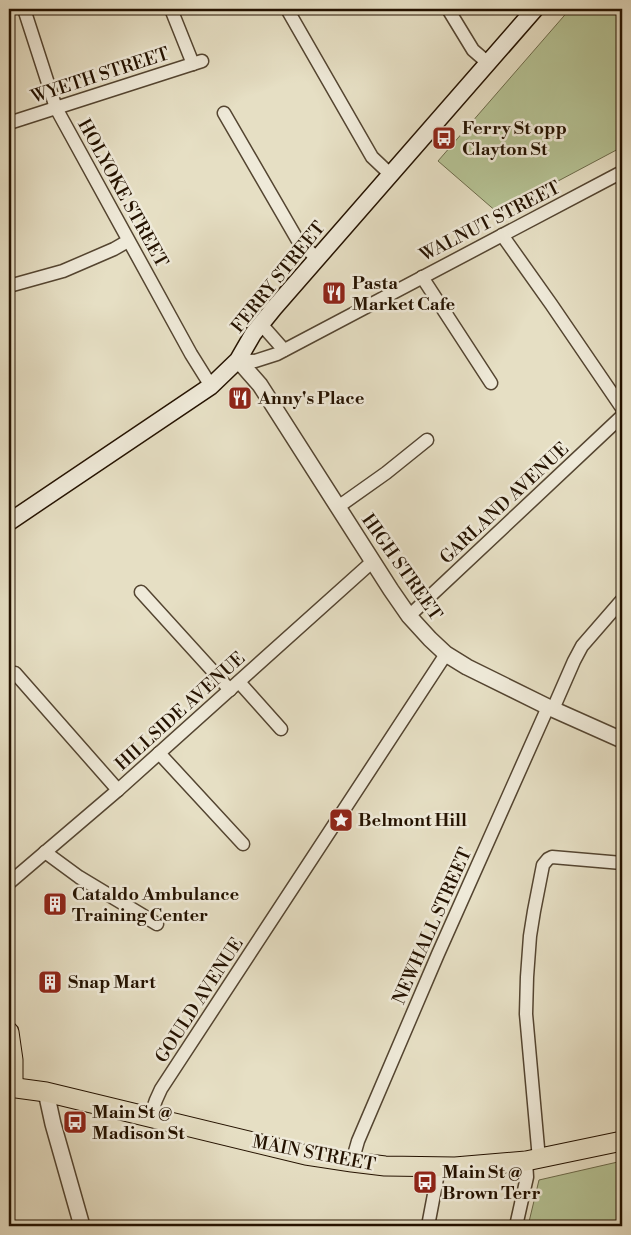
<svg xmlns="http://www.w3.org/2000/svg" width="631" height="1235" viewBox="0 0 631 1235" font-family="'Libre Bodoni',serif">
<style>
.green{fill:#b5c294;stroke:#6c6a4a}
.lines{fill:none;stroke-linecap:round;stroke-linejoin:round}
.minor-casing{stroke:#544531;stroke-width:15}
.tertiary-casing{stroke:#544531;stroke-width:18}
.secondary-casing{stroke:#241200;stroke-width:19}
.primary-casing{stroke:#241200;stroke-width:21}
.minor{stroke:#efead9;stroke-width:12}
.tertiary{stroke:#efead9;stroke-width:15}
.secondary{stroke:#efead9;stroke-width:16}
.primary{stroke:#e6dfc4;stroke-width:19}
.labels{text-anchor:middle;stroke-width:5;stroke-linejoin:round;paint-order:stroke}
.street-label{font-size:18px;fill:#241200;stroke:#efead9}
.poi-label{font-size:18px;font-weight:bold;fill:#241200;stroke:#efead9;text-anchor:start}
</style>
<rect width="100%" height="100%" fill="#e6dfc4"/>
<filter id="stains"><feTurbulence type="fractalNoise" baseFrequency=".004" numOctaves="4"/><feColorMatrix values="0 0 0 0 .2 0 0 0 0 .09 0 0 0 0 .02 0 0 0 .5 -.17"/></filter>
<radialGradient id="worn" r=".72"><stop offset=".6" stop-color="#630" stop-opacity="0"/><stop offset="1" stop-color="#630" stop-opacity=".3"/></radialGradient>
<!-- green -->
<g class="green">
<path d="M 570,9 L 622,9 L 622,147 L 498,213 L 438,161 Z"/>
<path d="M 622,1161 L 622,1226 L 528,1226 L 539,1180 Z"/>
</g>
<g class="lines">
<!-- minor casing -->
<g class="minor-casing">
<g id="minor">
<path d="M 24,9 L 56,108 L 191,354 L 211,386"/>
<path d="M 171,9 L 193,64"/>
<path d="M 287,9 L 372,157 L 391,175"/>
<path d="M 448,9 L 473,50 L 488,63"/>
<path d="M 224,113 L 297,239 L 302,245 L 317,258"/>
<path d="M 9,123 L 202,61"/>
<path d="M 502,235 L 551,304 L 622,408"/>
<path d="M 422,277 L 491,383"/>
<path d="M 9,286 L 63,271 L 114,249 L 128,241"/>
<path d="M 261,324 L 284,350"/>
<path d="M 238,360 L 255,361 L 277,354 L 622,172"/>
<path d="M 338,507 L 386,473 L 427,440"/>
<path d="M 141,592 L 230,690"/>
<path d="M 409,616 L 622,416"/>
<path d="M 15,673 L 118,790"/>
<path d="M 239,682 L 281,729"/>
<path d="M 553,709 L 574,661 L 582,646 L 622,600"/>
<path d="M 159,753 L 243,844"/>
<path d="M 45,852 L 79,877 L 157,924"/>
<path d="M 9,883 L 118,790 L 372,562"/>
<path d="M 150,1117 L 156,1100 L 161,1089 L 446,654"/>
<path d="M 539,1159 L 526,1014 L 527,977 L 530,936 L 534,911 L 543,865 L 548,859 L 552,857 L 622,863"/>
<path d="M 352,1162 L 358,1141 L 438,954 L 548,707"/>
<path d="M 428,1226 L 439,1168"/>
<path d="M 516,1226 L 527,1177 L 526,1161"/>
</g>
</g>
<!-- tertiary casing -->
<g class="tertiary-casing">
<g id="tertiary">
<path d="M 238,360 L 260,385 L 391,590 L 409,616 L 430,639 L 446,654 L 467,667 L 548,707 L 622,740"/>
<path d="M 46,1092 L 53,1124 L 82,1226"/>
</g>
</g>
<!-- secondary casing -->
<g class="secondary-casing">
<path id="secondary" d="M 9,522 L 211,386 L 238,360 L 253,334 L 274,308 L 535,9"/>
</g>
<!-- primary casing -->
<g class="primary-casing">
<g id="primary">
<path d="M 9,1032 L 13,1060 L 13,1087"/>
<path d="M 9,1087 L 46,1092 L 306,1155 L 352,1162 L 385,1166 L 455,1167 L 526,1161 L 622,1141"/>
</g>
</g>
<!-- minor -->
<use href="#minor" class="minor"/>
<!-- tertiary -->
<use href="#tertiary" class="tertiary"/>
<!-- secondary -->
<use href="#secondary" class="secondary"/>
<!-- primary -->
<use href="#primary" class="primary"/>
</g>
<!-- icons -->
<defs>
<g id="bus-square" transform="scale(1.25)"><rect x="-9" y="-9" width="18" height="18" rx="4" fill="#8f2418" stroke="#efead9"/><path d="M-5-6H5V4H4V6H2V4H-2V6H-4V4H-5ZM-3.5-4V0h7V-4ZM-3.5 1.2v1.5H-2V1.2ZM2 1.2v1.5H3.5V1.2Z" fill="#fff"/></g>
<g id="restaurant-square" transform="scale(1.25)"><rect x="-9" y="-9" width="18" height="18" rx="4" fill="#8f2418" stroke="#efead9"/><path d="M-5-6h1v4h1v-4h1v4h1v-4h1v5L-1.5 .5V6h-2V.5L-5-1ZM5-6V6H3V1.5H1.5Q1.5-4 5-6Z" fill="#fff"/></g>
<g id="sight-square" transform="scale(1.25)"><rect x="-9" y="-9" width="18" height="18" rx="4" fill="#8f2418" stroke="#efead9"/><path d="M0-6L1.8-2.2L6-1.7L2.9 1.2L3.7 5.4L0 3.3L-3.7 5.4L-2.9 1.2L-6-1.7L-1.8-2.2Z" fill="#fff"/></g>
<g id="building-square" transform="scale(1.25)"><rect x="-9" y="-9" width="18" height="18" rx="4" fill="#8f2418" stroke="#efead9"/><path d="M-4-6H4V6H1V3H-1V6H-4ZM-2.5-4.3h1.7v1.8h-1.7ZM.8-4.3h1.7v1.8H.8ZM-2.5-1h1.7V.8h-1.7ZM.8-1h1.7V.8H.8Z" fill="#fff"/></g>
</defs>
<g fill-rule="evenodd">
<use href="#bus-square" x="444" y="138"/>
<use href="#restaurant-square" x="334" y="293"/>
<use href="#restaurant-square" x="240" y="398"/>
<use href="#sight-square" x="341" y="820"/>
<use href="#building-square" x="55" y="904"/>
<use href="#building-square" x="50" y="982"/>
<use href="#bus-square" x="75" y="1122"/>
<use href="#bus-square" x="425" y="1182"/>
</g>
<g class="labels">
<!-- street labels -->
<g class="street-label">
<text transform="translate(100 75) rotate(-18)" y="6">WYETH STREET</text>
<text transform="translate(123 193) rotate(61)" y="6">HOLYOKE STREET</text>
<text transform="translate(490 221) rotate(-27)" y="6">WALNUT STREET</text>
<text transform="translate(278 277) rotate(-51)" y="6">FERRY STREET</text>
<text transform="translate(504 503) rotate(-43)" y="6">GARLAND AVENUE</text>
<text transform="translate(402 567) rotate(55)" y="6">HIGH STREET</text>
<text transform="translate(180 711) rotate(-42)" y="6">HILLSIDE AVENUE</text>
<text transform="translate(432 926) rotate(-66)" y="6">NEWHALL STREET</text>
<text transform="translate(199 1000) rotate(-57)" y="6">GOULD AVENUE</text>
<text transform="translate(314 1153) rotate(11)" y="6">MAIN STREET</text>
</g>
<!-- poi labels -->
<g class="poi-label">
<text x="462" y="134">Ferry St opp<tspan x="462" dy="21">Clayton St</tspan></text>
<text x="352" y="289">Pasta<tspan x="352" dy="21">Market Cafe</tspan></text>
<text x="258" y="404">Anny's Place</text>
<text x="358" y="826">Belmont Hill</text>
<text x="72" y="900">Cataldo Ambulance<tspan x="72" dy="21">Training Center</tspan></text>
<text x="68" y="988">Snap Mart</text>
<text x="92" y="1118">Main St @<tspan x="92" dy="21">Madison St</tspan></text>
<text x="442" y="1178">Main St @<tspan x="442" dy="21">Brown Terr</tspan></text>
</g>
</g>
<!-- margin -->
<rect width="631" height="1235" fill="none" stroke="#e6dfc4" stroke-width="30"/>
<rect x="10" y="10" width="611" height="1215" fill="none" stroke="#241200" stroke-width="2.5"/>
<rect x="15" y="15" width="601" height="1205" fill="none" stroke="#241200"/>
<rect width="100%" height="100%" filter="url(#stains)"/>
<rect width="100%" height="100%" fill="url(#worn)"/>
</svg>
